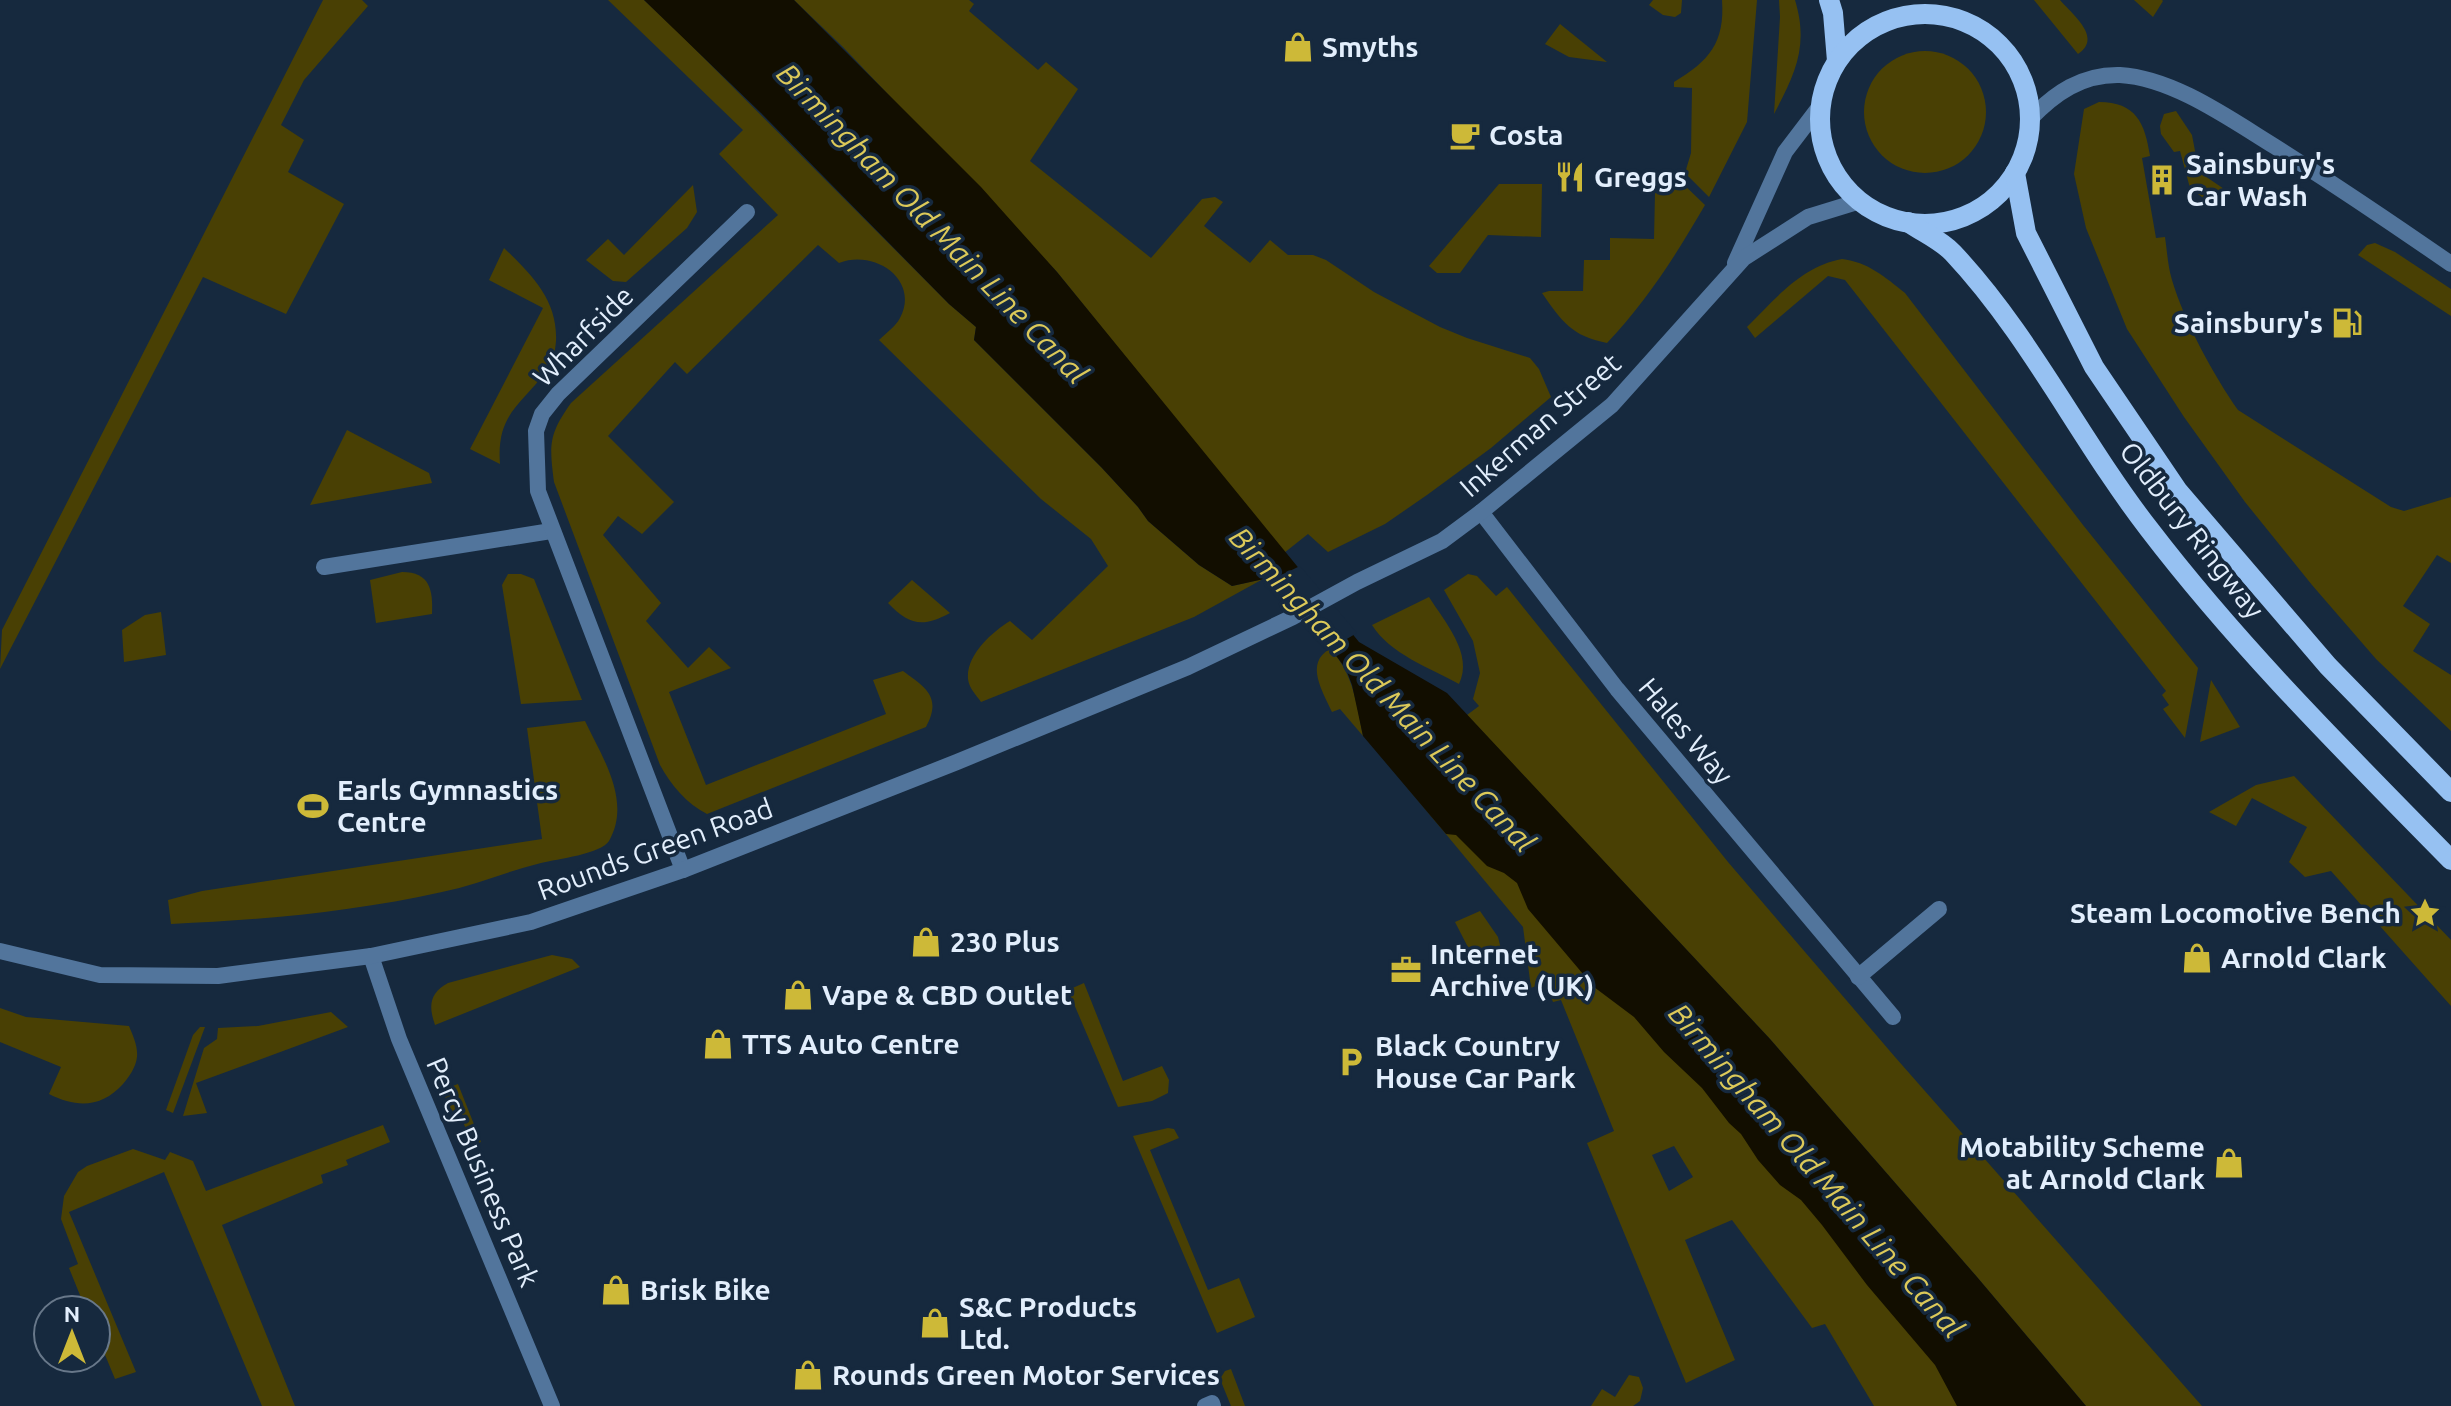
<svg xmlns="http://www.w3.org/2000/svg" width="2451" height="1406" viewBox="0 0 2451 1406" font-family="Ubuntu,sans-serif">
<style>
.green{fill:#494004;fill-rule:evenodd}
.water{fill:#120e00}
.pier{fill:#16293e}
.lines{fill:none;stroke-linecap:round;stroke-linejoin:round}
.minor{stroke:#52759c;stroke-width:16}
.tertiary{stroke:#52759c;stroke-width:16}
.primary{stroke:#96c1f2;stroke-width:20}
.labels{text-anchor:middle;stroke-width:7;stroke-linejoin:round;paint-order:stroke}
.poi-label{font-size:28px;font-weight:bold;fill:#e2eefc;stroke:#16293e;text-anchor:start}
.street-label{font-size:28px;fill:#e2eefc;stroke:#16293e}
.water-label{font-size:30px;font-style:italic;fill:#dcc959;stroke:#16293e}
</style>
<rect width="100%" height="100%" fill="#16293e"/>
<!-- green -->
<g class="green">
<path d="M 323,0 L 362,0 L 368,6 L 304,80 L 281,125 L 304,140 L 288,172 L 344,204 L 286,314 L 203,277 L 0,669 L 2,630 Z"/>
<path d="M 608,0 L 644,0 L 681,35 L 949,304 L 976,327 L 974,340 L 1102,468 L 1138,507 L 1148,521 L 1199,565 L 1232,586 L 1263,579 L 1194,617 L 981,702 C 976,695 969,688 968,679 C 966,655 992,632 1010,621 L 1032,640 L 1108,566 L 1091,539 L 1041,499 L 879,340 C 885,334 896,326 900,318 C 920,280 875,249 839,263 L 818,245 L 687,374 L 675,362 L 608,436 L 674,502 L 642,534 L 618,516 L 603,535 L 661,603 L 646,621 L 688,668 L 709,647 L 731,668 L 669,692 L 706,785 L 886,714 L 873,680 L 903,671 C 926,688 942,697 926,727 L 707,814 C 687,804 671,785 660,765 L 554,482 C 549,444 549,434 571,403 L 778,215 L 719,154 L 743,130 Z"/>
<path d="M 794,0 L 969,0 L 974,4 L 969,11 L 1038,70 L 1046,62 L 1078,89 L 1030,161 L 1151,258 L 1202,199 L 1215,197 L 1223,202 L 1204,226 L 1250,263 L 1270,240 L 1288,255 L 1313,255 L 1326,260 L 1374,292 L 1440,327 L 1467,338 L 1530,358 L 1539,369 L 1551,397 L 1491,448 L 1427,495 L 1385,524 L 1328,552 L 1308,534 L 1284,553 L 1057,272 L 843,47 Z"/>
<path d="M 1653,0 L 1682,0 L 1681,13 L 1675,17 L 1663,15 L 1649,5 Z"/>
<path d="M 1722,0 L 1757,0 L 1747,122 L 1709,197 L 1685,173 L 1691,153 L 1692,88 L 1674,87 L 1674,82 C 1709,61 1725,43 1722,0 Z"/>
<path d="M 1779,0 L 1795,0 C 1809,46 1795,74 1774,114 L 1780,17 Z"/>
<path d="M 2034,0 L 2060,0 C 2073,15 2103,38 2078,54 Z"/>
<path d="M 2134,0 L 2162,0 L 2163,1 L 2153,17 Z"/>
<path d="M 1560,24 L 1607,62 L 1569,57 L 1545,44 Z"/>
<circle cx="1925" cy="112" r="61"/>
<path d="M 2099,102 C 2136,102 2145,123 2150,156 L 2142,158 L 2156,238 L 2165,237 C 2167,251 2168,267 2172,280 C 2184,321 2214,376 2238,410 L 2391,507 L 2404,511 L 2451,497 L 2451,563 L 2437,555 L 2403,606 L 2430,624 L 2413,651 L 2451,675 L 2451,731 L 2376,659 L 2312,585 L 2245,502 L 2184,417 L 2127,329 L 2086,228 L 2074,174 L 2084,109 Z"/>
<path d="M 2176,111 L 2192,135 L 2199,172 L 2230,193 L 2216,200 L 2206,200 L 2190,188 L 2180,151 L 2174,152 L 2161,134 L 2160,126 L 2164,114 Z"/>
<path d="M 1671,179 L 1679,180 L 1705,205 C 1676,255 1647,301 1607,343 C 1572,336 1562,322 1542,293 L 1549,291 L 1583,291 L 1584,260 L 1610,260 L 1610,238 L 1654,239 L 1655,193 Z"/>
<path d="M 1499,184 L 1542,184 L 1541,237 L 1488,235 L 1460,273 L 1437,273 L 1429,266 Z"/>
<path d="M 693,185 L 697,212 L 687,228 L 626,282 L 613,281 L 586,260 L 608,239 L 624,255 Z"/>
<path d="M 2375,243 L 2395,252 L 2451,289 L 2451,316 L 2358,255 L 2367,245 Z"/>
<path d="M 504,248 C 531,274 558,300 556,341 C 555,351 554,361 547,370 C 522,405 496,413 500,464 L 470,449 L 543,308 L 489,280 Z"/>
<path d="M 1842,259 C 1868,262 1885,277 1905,293 L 2083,525 L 2198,668 L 2185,738 L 2163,709 L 2169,705 L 2162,695 L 2166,691 L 1845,280 L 1828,276 L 1755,338 L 1747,327 C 1775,299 1802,266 1842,259 Z"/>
<path d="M 347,430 L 429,473 L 432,483 L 310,505 Z"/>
<path d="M 402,572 C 430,572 433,590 432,614 L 376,623 L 370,580 Z"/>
<path d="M 508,574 L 521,574 L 534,579 L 582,700 L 521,704 L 502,585 Z"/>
<path d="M 1468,574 L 1477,576 L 1496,596 L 1507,587 L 1728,862 L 1895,1057 L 2202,1406 L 2086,1406 L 1977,1277 L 1770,1039 L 1467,715 L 1479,706 L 1473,699 L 1480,673 L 1473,641 L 1444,590 Z"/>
<path d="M 912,580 L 950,613 C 922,628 909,625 888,603 Z"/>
<path d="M 1429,597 C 1444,621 1474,654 1459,684 C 1430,668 1390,654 1372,625 Z"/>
<path d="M 161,612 L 166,655 L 124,662 L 122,630 L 145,615 Z"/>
<path d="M 1330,649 C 1353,672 1357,705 1363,736 L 1340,709 L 1332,712 C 1323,692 1304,663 1330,649 Z"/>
<path d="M 2211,680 L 2240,727 L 2200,742 Z"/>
<path d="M 585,721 C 602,757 632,801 609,841 C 601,854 557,859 541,863 C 508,871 476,885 442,892 C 352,912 263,920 171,924 L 168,900 L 202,891 L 542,839 L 527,728 Z"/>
<path d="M 2294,776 L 2451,940 L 2451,1006 L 2331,871 L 2305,877 L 2289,862 L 2307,827 L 2252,798 L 2236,826 L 2209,812 L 2256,785 Z"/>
<path d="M 1424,783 L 1708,1080 L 1970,1406 L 1874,1406 L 1825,1324 L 1812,1328 L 1732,1220 L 1685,1240 L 1735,1360 L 1686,1383 L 1587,1143 L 1614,1131 L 1561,1000 L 1553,1002 L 1545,982 L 1531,988 L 1523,927 L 1406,786 ZM 1674,1146 L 1693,1177 L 1669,1191 L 1652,1155 Z"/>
<path d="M 1480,911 L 1498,937 L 1501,949 L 1474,959 L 1455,922 Z"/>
<path d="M 552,955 L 572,959 L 580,967 L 435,1025 C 428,1005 430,993 448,983 Z"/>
<path d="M 1084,983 L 1123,1081 L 1162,1066 L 1169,1080 L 1168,1093 L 1152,1101 L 1118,1107 L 1068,990 Z"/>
<path d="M 0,1008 L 26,1017 L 129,1026 C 133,1036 138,1046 137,1057 C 136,1067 129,1077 123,1084 C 101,1108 77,1108 49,1094 L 61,1067 L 0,1042 Z"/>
<path d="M 331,1012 L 348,1027 L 196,1083 L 207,1113 L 183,1116 L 204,1048 L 217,1039 L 218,1028 L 258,1026 Z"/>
<path d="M 200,1027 L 205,1027 L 173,1113 L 166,1110 L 193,1035 Z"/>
<path d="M 458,1084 L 481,1142 L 473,1145 L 460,1115 L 454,1117 L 442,1090 Z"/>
<path d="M 383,1125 L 390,1142 L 346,1160 L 348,1165 L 321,1175 L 323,1183 L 222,1225 L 295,1406 L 262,1406 L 164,1172 L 69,1212 L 136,1372 L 115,1379 L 96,1333 L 96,1310 L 86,1310 L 69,1268 L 78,1264 L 61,1219 L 64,1196 L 78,1172 L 87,1166 L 133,1149 L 165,1160 L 170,1152 L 193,1161 L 206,1191 Z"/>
<path d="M 1168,1128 L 1174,1129 L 1179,1138 L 1150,1150 L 1208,1290 L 1239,1278 L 1255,1317 L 1217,1333 L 1133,1136 Z"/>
<path d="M 1231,1369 L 1245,1406 L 1231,1406 L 1220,1379 L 1225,1371 Z"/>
<path d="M 1629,1375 L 1639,1377 L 1643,1388 L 1640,1401 L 1633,1406 L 1591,1406 L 1602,1389 L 1615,1397 Z"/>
</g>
<!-- water -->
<path class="water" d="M 644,0 L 794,0 L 981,187 L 1057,272 L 1359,642 L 1447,693 L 1770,1039 L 1977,1277 L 2086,1406 L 1957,1406 L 1935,1365 L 1867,1285 L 1822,1225 L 1801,1200 L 1780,1185 L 1758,1160 L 1741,1134 L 1729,1123 L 1702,1088 L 1664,1052 L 1634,1017 L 1594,987 L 1528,909 L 1517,883 L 1504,873 L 1487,866 L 1456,835 L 1446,834 L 1363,736 L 1352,685 L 1346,669 L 1334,653 L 1264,579 L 1232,586 L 1199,565 L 1148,521 L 1138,507 L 1102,468 L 974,340 L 976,327 L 949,304 L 761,113 Z"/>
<!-- pier -->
<path class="pier" d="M 1300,566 L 1357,633 L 1326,651 L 1263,584 Z"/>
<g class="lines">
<!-- minor -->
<g class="minor">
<path d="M 2030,119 C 2055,93 2082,74 2120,75 C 2173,78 2230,119 2274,146 C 2334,184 2392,223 2451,264"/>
<path d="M 1481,512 L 1617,689 L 1893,1017"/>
<path d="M 324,567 L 551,531"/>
<path d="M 683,870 L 538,491 L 536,431 L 542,414 L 558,394 L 747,212"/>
<path d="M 371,956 L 399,1039 L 552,1406"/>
<path d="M 1858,977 L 1939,909"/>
<path d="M 1205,1406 L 1212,1403 L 1213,1406"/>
</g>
<!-- tertiary -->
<g class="tertiary">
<path d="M 1735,263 L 1785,152 L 1820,106"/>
<path d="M 0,951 L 100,975 L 218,976 L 371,956 L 531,922 L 683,870 L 957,762 L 1188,667 L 1293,617 L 1357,582 L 1442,541 L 1481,512 L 1612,405 L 1744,258 L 1808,217 L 1860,201"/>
</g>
<!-- primary -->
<g class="primary">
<path d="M 1829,0 L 1833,13 L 1837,61"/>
<circle cx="1925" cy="119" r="105"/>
<path d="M 2015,173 L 2026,233 L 2094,367 L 2178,491 L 2328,666 L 2451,792"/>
<path d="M 1908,222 C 1922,232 1941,240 1953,253 C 2030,335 2080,440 2149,529 C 2240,648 2347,754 2451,860"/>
</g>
</g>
<!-- icons -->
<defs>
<g id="shop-bare" transform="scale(2.4)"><path d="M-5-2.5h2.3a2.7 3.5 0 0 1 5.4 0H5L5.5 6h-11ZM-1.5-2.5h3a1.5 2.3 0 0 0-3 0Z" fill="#cdb938" stroke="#16293e" stroke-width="2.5" paint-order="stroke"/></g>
<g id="cafe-bare" transform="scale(2.4)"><path d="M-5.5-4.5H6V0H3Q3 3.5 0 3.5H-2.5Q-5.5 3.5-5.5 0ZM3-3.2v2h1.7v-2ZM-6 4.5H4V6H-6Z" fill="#cdb938" stroke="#16293e" stroke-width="2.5" paint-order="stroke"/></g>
<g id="restaurant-bare" transform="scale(2.4)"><path d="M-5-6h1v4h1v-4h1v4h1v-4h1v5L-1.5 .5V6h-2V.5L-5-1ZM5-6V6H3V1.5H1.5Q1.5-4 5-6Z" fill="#cdb938" stroke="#16293e" stroke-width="2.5" paint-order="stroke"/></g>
<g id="building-bare" transform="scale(2.4)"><path d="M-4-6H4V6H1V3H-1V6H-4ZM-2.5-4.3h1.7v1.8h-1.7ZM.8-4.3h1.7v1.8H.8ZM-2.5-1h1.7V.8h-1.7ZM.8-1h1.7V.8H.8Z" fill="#cdb938" stroke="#16293e" stroke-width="2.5" paint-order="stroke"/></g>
<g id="fuel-bare" transform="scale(2.4)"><path d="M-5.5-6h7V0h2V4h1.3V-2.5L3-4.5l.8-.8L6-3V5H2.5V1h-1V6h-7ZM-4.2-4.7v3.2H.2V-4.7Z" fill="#cdb938" stroke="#16293e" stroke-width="2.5" paint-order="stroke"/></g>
<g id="stadium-bare" transform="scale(2.4)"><path d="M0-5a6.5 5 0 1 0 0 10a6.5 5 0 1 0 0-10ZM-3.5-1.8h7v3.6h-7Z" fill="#cdb938" stroke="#16293e" stroke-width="2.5" paint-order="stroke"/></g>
<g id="sight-bare" transform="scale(2.4)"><path d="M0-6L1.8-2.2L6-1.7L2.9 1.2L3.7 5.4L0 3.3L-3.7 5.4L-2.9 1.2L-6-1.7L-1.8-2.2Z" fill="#cdb938" stroke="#16293e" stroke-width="2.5" paint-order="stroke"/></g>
<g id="office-bare" transform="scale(2.4)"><path d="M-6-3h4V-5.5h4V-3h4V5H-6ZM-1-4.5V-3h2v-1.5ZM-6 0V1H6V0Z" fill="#cdb938" stroke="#16293e" stroke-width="2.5" paint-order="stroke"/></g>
<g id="parking-bare" transform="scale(2.4)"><path d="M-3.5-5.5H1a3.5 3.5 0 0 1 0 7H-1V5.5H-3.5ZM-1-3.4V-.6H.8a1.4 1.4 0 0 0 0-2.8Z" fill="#cdb938" stroke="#16293e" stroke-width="2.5" paint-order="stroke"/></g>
</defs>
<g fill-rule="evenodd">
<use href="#shop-bare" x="1298" y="47"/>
<use href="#cafe-bare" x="1465" y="135"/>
<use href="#restaurant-bare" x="1570" y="177"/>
<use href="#building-bare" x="2162" y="180"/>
<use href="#fuel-bare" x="2347" y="323"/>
<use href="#stadium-bare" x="313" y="806"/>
<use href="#sight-bare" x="2425" y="913"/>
<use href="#shop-bare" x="926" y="942"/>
<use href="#shop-bare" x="2197" y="958"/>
<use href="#office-bare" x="1406" y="970"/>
<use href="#shop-bare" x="798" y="995"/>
<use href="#shop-bare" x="718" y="1044"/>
<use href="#parking-bare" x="1351" y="1062"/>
<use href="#shop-bare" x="2229" y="1163"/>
<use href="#shop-bare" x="616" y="1290"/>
<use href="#shop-bare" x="935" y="1323"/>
<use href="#shop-bare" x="808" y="1375"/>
</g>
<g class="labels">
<!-- poi labels -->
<g class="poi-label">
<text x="1322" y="57">Smyths</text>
<text x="1489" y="145">Costa</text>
<text x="2186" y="174">Sainsbury's<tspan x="2186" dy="32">Car Wash</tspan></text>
<text x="1594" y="187">Greggs</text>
<text x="2323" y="333" text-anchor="end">Sainsbury's</text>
<text x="337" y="800">Earls Gymnastics<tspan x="337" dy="32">Centre</tspan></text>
<text x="2401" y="923" text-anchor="end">Steam Locomotive Bench</text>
<text x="950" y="952">230 Plus</text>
<text x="1430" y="964">Internet<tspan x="1430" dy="32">Archive (UK)</tspan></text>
<text x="2221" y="968">Arnold Clark</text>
<text x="822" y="1005">Vape &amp; CBD Outlet</text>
<text x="742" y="1054">TTS Auto Centre</text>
<text x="1375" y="1056">Black Country<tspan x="1375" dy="32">House Car Park</tspan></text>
<text x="2205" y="1157" text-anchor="end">Motability Scheme<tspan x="2205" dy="32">at Arnold Clark</tspan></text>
<text x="640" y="1300">Brisk Bike</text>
<text x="959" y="1317">S&amp;C Products<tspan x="959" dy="32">Ltd.</tspan></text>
<text x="832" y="1385">Rounds Green Motor Services</text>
</g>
<!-- street labels -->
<g class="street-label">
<text transform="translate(583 336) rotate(-45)" y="10">Wharfside</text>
<text transform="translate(1540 425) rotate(-41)" y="10">Inkerman Street</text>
<text transform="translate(2192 530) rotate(52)" y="10">Oldbury Ringway</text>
<text transform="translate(1686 731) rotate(50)" y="10">Hales Way</text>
<text transform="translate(655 849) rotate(-20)" y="10">Rounds Green Road</text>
<text transform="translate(483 1172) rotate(67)" y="10">Percy Business Park</text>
</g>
<!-- water labels -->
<g class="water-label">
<text transform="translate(932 224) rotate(46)" y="10">Birmingham Old Main Line Canal</text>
<text transform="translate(1382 690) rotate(47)" y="10">Birmingham Old Main Line Canal</text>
<text transform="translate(1816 1171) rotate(49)" y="10">Birmingham Old Main Line Canal</text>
</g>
</g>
<!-- north arrow -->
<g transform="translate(72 1334)"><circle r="38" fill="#16293e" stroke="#68788a" stroke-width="2"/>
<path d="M0-6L14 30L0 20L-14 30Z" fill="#cdb938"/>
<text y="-12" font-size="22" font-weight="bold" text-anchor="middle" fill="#e2eefc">N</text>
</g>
</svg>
